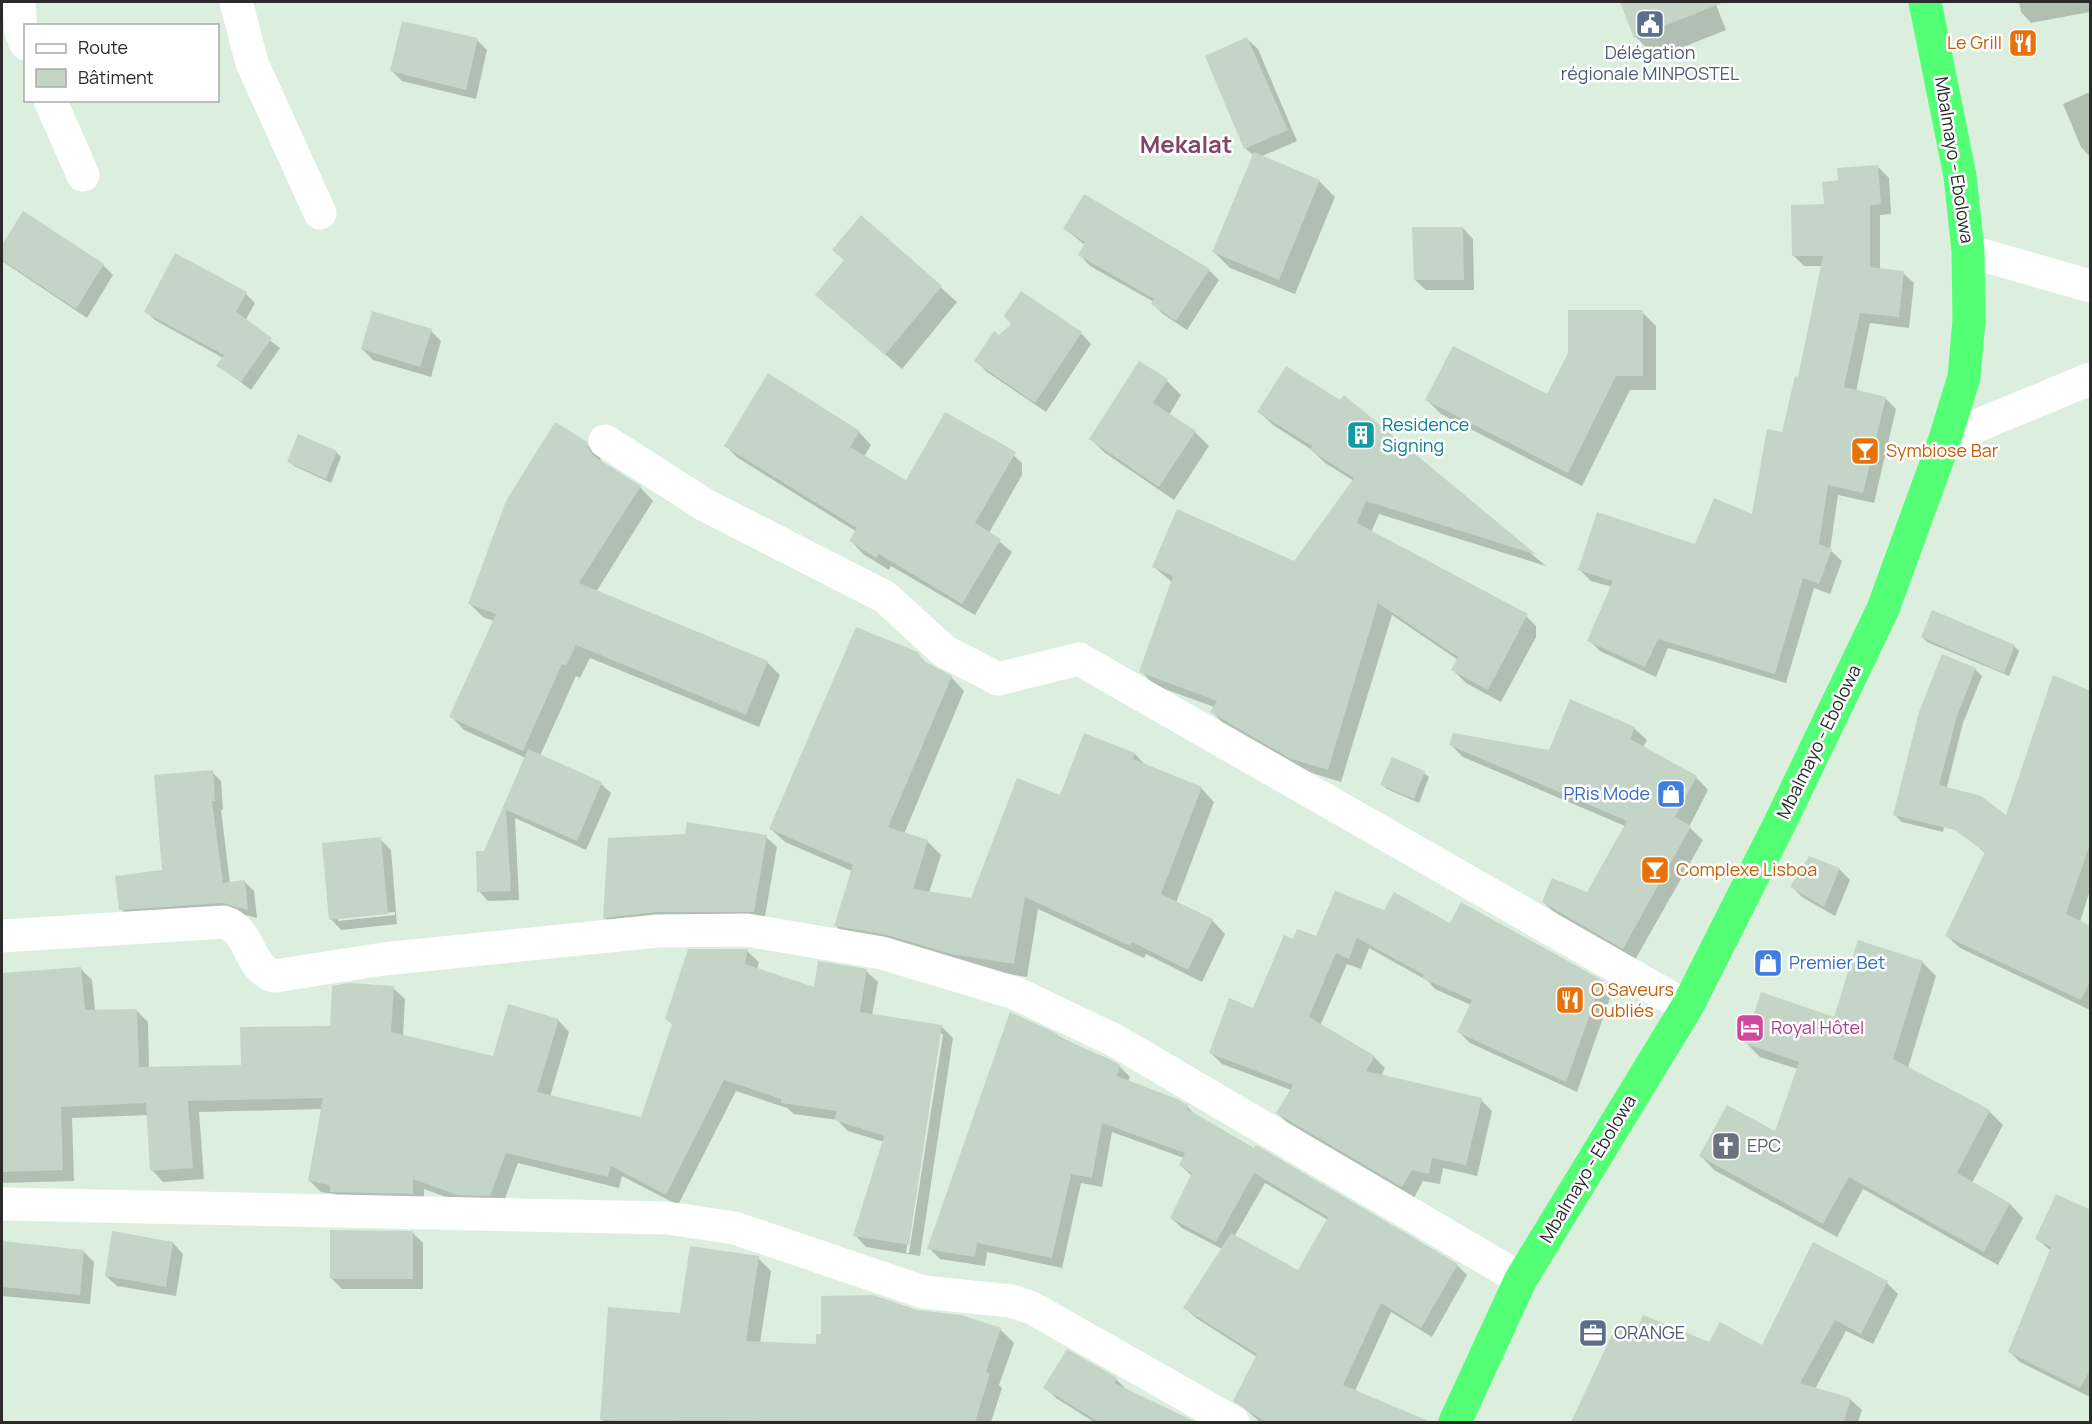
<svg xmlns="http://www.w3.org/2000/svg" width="2092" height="1424" viewBox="0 0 2092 1424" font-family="Manrope,sans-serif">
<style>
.shadow{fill:#0003;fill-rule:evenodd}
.building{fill:#c4d4c7}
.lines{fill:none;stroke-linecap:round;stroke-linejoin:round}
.minor{stroke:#fff;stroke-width:33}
.trunk{stroke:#53ff75;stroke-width:33}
.labels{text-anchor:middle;stroke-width:5;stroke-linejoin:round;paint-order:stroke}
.food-label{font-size:18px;fill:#c56008;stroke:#fff;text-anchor:start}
.service-label{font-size:18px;fill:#4e5e75;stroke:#fff}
.street-label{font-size:18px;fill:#2b2b2b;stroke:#fff}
.culture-label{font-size:18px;fill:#0d838f;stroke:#fff;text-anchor:start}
.shop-label{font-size:18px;fill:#366cbe;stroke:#fff;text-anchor:end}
.hotel-label{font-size:18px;fill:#b23c85;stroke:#fff;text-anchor:start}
.worship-label{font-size:18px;fill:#5b616d;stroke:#fff;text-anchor:start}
.district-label{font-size:24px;font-weight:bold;fill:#814669;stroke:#fff}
</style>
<rect width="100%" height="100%" fill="#dcefdf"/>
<!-- shadow -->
<g class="shadow">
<path d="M 1622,2 L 1715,2 L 1726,30 L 1656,58 L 1636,37 Z"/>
<path d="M 2019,2 L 2090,2 L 2090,12 L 2031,23 L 2021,12 Z"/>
<path d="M 1247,39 L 1258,49 L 1297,141 L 1260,157 L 1319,181 L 1335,197 L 1295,294 L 1230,268 L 1214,252 L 1254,156 L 1245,148 Z"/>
<path d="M 477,40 L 487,50 L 476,99 L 402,81 L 392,71 Z"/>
<path d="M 2090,92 L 2090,157 L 2081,147 L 2063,104 Z"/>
<path d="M 1878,167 L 1889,178 L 1891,214 L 1880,215 L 1880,270 L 1903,273 L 1914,283 L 1909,328 L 1870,323 L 1856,392 L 1885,398 L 1896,409 L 1874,503 L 1838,495 L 1830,550 L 1842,561 L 1830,594 L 1814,588 L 1786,683 L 1668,648 L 1656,677 L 1600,651 L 1589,640 L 1612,587 L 1591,581 L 1580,570 L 1696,546 L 1753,516 L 1783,433 L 1799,379 L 1822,266 L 1804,266 L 1793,255 L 1839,181 Z"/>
<path d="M 23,213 L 103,265 L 113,275 L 87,318 L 2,261 L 2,247 Z"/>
<path d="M 862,217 L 957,302 L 902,369 L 817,295 L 845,261 L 834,250 Z"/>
<path d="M 1463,228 L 1473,239 L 1474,290 L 1426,290 L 1415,280 Z"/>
<path d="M 1065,229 L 1209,270 L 1219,280 L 1187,330 L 1163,314 L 1153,304 L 1154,302 L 1090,266 L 1080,255 L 1085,245 Z"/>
<path d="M 246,294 L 255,303 L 245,321 L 280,348 L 251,390 L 218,365 L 223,358 L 155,320 L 146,311 Z"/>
<path d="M 1642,312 L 1656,326 L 1656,390 L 1630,390 L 1582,486 L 1441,414 L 1427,400 L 1548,396 Z"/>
<path d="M 431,331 L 441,341 L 431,377 L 373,360 L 362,349 Z"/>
<path d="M 1081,333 L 1091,344 L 1046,412 L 987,372 L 976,361 L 999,337 Z"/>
<path d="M 1140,363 L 1167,381 L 1181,395 L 1169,415 L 1195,432 L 1209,446 L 1174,500 L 1105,453 L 1091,439 Z"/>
<path d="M 1344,397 L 1546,566 L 1379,514 L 1371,533 L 1522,612 L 1536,626 L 1536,637 L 1501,702 L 1466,683 L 1453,670 L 1458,660 L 1392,615 L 1341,782 L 1306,771 L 1225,725 L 1212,712 L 1214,707 L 1154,685 L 1141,671 L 1173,583 L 1154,567 L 1295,562 L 1354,481 L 1325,463 L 1312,450 L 1273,425 L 1259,412 L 1341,402 Z"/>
<path d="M 859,432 L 871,445 L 864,457 L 907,482 L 1009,451 L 1022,463 L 1022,475 L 989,533 L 1012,552 L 975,615 L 891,566 L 889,570 L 863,554 L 851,541 L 857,532 L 738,458 L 726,446 Z"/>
<path d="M 586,443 L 600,457 L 601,462 L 640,487 L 653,501 L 596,592 L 767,662 L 780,675 L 759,727 L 590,658 L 580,678 L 576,676 L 540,756 L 601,784 L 611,793 L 586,850 L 515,818 L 519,900 L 488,901 L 479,891 L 485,853 L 526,758 L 464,730 L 451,716 L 494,621 L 483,617 L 470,604 Z"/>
<path d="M 336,452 L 341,457 L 331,483 L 294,466 L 289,461 Z"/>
<path d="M 1922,637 L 2014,646 L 2019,651 L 2009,676 L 1927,642 Z"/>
<path d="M 917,653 L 927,664 L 951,677 L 964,691 L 904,834 L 927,841 L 941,855 L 929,893 L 972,900 L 1061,797 L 1135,754 L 1147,767 L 1201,788 L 1214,802 L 1176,903 L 1212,920 L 1225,934 L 1202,982 L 1146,954 L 1144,958 L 1038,909 L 1027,977 L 966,967 L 849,939 L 835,925 L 852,871 L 785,842 L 771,829 Z"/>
<path d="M 1975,669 L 1982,676 L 1963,723 L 1946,791 L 1951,795 L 1943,832 L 1902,822 L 1895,815 Z"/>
<path d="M 2090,692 L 2090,890 L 2080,922 L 2090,927 L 2090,1010 L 1960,948 L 1947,936 L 1986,854 L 1966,836 L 2007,817 Z"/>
<path d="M 1634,728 L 1647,740 L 1643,748 L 1696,777 L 1708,790 L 1689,827 L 1703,840 L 1635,960 L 1556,914 L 1543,902 L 1587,894 L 1625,826 L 1463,757 L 1451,745 L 1550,752 Z"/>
<path d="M 212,772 L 221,781 L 223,810 L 221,810 L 230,883 L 245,882 L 254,891 L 257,918 L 233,912 L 130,918 L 121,909 L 164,871 Z"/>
<path d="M 1424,773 L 1429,777 L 1419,803 L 1387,789 L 1382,785 Z"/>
<path d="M 766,837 L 777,847 L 764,922 L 615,928 L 604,917 Z"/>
<path d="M 380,839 L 391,850 L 397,924 L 341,930 L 331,919 ZM 395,912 L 395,915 L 338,921 L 338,918 Z"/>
<path d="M 1839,869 L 1850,880 L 1835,916 L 1802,897 L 1792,887 Z"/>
<path d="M 1384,912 L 1451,925 L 1601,981 L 1612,992 L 1577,1092 L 1470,1043 L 1459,1032 L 1471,1005 L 1435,989 L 1428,981 L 1369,948 L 1361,969 L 1347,964 L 1320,1026 L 1374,1057 L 1385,1068 L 1381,1076 L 1481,1100 L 1492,1111 L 1477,1176 L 1443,1168 L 1440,1184 L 1423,1181 L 1414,1198 L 1289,1124 L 1277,1113 L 1291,1090 L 1222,1064 L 1210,1052 L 1253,1010 L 1294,941 L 1317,938 Z"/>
<path d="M 747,951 L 759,962 L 757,970 L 815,989 L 866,971 L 878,982 L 872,1016 L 942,1027 L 953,1038 L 920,1256 L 866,1247 L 855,1235 L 884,1142 L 848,1131 L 837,1120 L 794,1114 L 787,1108 L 736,1091 L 678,1205 L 622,1176 L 619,1188 L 518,1163 L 502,1207 L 470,1206 L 424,1189 L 424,1205 L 344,1203 L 335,1194 L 321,1192 L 309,1180 L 322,1109 L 199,1112 L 204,1179 L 163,1182 L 152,1170 L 148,1115 L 72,1118 L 74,1181 L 2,1183 L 2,975 L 81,969 L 92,980 L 95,1011 L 137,1011 L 148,1022 L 149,1069 L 243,1066 L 331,1027 L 393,988 L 405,999 L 403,1036 L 494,1058 L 558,1020 L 569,1032 L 550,1097 L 642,1119 L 674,1026 L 667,1019 ZM 940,1034 L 943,1034 L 909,1253 L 906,1253 Z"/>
<path d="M 1922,962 L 1936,976 L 1908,1068 L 1989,1111 L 2003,1125 L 1972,1183 L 2010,1204 L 2023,1218 L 1998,1265 L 1863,1189 L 1837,1237 L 1714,1170 L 1701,1156 L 1775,1133 L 1798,1069 L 1760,1057 L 1746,1043 L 1835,1018 Z"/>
<path d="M 1058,1036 L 1119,1066 L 1130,1077 L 1128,1082 L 1187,1106 L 1197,1117 L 1457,1265 L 1467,1275 L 1432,1337 L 1391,1312 L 1355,1391 L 1398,1416 L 1395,1422 L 1260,1422 L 1235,1400 L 1257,1357 L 1196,1318 L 1185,1308 L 1222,1249 L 1182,1228 L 1171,1218 L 1192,1176 L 1180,1165 L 1184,1158 L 1112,1132 L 1102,1187 L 1081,1183 L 1062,1268 L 987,1252 L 985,1266 L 940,1259 L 929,1248 ZM 1265,1183 L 1328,1220 L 1299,1272 L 1234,1237 Z"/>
<path d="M 2090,1212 L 2090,1397 L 2020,1362 L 2010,1352 L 2051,1251 L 2037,1239 Z"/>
<path d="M 413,1233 L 423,1243 L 423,1289 L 342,1289 L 331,1278 Z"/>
<path d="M 2,1243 L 83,1251 L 94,1262 L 90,1304 L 2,1296 Z"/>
<path d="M 173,1243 L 183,1254 L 176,1296 L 117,1286 L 106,1276 Z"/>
<path d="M 758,1258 L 771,1271 L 760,1343 L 817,1345 L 917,1311 L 960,1316 L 1001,1330 L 1014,1343 L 999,1385 L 1002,1388 L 991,1422 L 605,1422 L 602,1420 L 681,1314 Z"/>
<path d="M 1887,1283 L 1898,1294 L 1873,1344 L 1846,1331 L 1815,1389 L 1850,1399 L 1862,1410 L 1858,1422 L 1573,1422 L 1616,1330 L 1636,1337 L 1763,1347 Z"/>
<path d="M 1116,1379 L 1126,1389 L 1176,1419 L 1174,1422 L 1094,1422 L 1056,1398 L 1045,1388 Z"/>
</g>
<!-- building -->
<g class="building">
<path d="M 1620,2 L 1722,2 L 1722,3 L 1634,38 Z"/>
<path d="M 402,21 L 478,38 L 466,90 L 390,71 Z"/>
<path d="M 1247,37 L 1288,130 L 1244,149 L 1205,56 Z"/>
<path d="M 1254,152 L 1320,180 L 1279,280 L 1212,252 Z"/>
<path d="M 1878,165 L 1881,204 L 1870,205 L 1870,267 L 1904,271 L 1899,317 L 1860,313 L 1844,387 L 1886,397 L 1863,493 L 1828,485 L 1819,544 L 1832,549 L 1819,584 L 1803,578 L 1775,674 L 1658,639 L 1645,667 L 1587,641 L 1613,581 L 1578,570 L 1597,512 L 1695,544 L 1714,498 L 1752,514 L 1767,429 L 1782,432 L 1795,376 L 1798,377 L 1823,256 L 1792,256 L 1791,205 L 1824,204 L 1822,182 L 1838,180 L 1837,168 Z"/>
<path d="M 1084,194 L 1210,269 L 1176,321 L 1151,304 L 1154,299 L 1078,255 L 1085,242 L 1063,229 Z"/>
<path d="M 23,211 L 104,264 L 76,309 L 2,260 L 2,245 Z"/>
<path d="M 861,215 L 942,286 L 885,355 L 815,295 L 844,260 L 832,250 Z"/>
<path d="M 1412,227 L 1463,227 L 1464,280 L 1414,280 Z"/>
<path d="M 175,253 L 247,292 L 236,312 L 272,338 L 241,382 L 216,366 L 224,355 L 144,312 Z"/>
<path d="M 1021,291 L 1082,332 L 1035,403 L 974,361 L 994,331 L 999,335 L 1011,324 L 1004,316 Z"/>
<path d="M 1568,310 L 1643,310 L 1643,376 L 1616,376 L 1568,473 L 1425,400 L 1453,346 L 1547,394 L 1568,353 Z"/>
<path d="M 372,311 L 432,329 L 420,367 L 361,349 Z"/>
<path d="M 1139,361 L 1168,379 L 1153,403 L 1196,431 L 1159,487 L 1089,439 Z"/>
<path d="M 1286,366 L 1340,400 L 1344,395 L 1537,555 L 1366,501 L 1357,523 L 1528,614 L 1488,690 L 1451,670 L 1458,657 L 1378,603 L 1328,770 L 1291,759 L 1210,712 L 1217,701 L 1139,672 L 1173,576 L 1152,567 L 1177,509 L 1294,561 L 1354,478 L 1310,450 L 1312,446 L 1257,412 Z"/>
<path d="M 768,373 L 860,431 L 850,447 L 906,480 L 945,412 L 1016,452 L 975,523 L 1001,539 L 962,604 L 879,554 L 876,558 L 849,541 L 857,528 L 724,446 Z"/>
<path d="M 555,422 L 587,442 L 589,450 L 595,457 L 641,486 L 579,583 L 768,661 L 746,715 L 576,645 L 566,666 L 562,664 L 523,751 L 449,717 L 496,614 L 468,604 L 506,501 Z"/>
<path d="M 298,434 L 337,451 L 326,479 L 287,462 Z"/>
<path d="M 1932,610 L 2015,645 L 2004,673 L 1921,637 Z"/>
<path d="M 856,627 L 918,652 L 922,660 L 952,676 L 888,827 L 928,840 L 913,889 L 971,898 L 1017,778 L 1060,795 L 1084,733 L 1135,753 L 1133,759 L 1202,787 L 1161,894 L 1213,919 L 1188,970 L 1132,942 L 1130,946 L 1025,897 L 1014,964 L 951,954 L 887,935 L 834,926 L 853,865 L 769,829 Z"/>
<path d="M 1942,654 L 1976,668 L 1957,716 L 1939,785 L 1981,796 L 2006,815 L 2053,675 L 2091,691 L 2091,841 L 2066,914 L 2091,926 L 2091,980 L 2081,1000 L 1945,936 L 1985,852 L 1955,830 L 1893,815 L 1919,712 Z"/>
<path d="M 1570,699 L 1635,727 L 1630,739 L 1697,776 L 1675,817 L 1691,826 L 1623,949 L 1542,902 L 1552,878 L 1587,892 L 1627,821 L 1449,745 L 1453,733 L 1549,750 Z"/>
<path d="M 528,749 L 602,782 L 577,841 L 506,810 L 511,891 L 477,892 L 476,851 L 484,851 Z"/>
<path d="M 1392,757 L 1425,771 L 1414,799 L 1380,785 Z"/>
<path d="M 213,770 L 215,801 L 212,801 L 223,883 L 245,880 L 248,910 L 223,903 L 119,910 L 115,876 L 162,870 L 154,775 Z"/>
<path d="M 687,822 L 767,835 L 754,912 L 658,912 L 603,918 L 608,838 L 685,834 Z"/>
<path d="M 381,837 L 388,914 L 329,920 L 322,843 Z"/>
<path d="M 1809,856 L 1840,868 L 1824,907 L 1790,887 Z"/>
<path d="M 1335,891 L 1384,910 L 1394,892 L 1450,923 L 1461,902 L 1602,980 L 1566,1082 L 1457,1032 L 1472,1000 L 1422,978 L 1424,975 L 1357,938 L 1349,959 L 1336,953 L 1309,1017 L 1375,1056 L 1366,1071 L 1482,1098 L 1466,1165 L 1432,1158 L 1429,1174 L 1412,1170 L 1402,1187 L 1276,1113 L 1293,1085 L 1209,1053 L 1229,998 L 1253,1008 L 1284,935 L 1293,939 L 1297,929 L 1316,936 Z"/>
<path d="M 1858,940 L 1923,961 L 1893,1059 L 1990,1110 L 1957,1173 L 2010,1203 L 1984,1252 L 1849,1177 L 1823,1224 L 1699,1156 L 1727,1105 L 1775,1131 L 1799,1062 L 1744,1043 L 1761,992 L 1834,1017 Z"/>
<path d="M 688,949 L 748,949 L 745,964 L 814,987 L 818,961 L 867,969 L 860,1012 L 942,1025 L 909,1245 L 853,1236 L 884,1136 L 834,1120 L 837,1111 L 781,1103 L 781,1099 L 724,1080 L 666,1195 L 611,1166 L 608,1177 L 506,1153 L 490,1196 L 457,1195 L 413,1179 L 413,1194 L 330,1192 L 330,1185 L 308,1181 L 323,1098 L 188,1101 L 193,1168 L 150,1171 L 146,1103 L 61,1107 L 63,1170 L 2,1172 L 2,973 L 81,967 L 85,1010 L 137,1009 L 139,1067 L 241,1065 L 240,1027 L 330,1026 L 332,986 L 349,983 L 394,986 L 391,1032 L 493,1056 L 508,1004 L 559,1019 L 537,1092 L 641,1117 L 672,1024 L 665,1019 Z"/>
<path d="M 1010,1012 L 1058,1034 L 1058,1037 L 1107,1058 L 1120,1065 L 1117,1076 L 1177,1099 L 1188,1105 L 1187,1109 L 1254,1148 L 1256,1145 L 1458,1264 L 1421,1328 L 1381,1303 L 1343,1385 L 1431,1422 L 1266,1422 L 1233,1401 L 1257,1354 L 1183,1308 L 1231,1233 L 1298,1270 L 1328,1217 L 1254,1173 L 1216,1242 L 1170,1218 L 1192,1173 L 1179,1165 L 1185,1153 L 1102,1123 L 1092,1178 L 1071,1174 L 1052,1258 L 977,1243 L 975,1257 L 927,1249 Z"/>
<path d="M 2056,1194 L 2091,1210 L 2091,1368 L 2080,1388 L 2008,1352 L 2051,1247 L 2035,1239 Z"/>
<path d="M 330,1230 L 413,1231 L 413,1279 L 330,1279 Z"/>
<path d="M 112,1231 L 173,1242 L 166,1287 L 105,1276 Z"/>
<path d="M 2,1241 L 84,1250 L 80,1295 L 2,1287 Z"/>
<path d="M 1813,1242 L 1888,1281 L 1861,1334 L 1835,1320 L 1800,1383 L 1851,1398 L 1844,1422 L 1571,1422 L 1615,1328 L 1635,1335 L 1643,1315 L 1709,1342 L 1720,1322 L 1762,1345 Z"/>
<path d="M 690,1246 L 759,1256 L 746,1341 L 816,1344 L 816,1334 L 821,1334 L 821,1296 L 873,1295 L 917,1310 L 961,1315 L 1001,1328 L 986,1372 L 990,1374 L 975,1422 L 600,1420 L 608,1307 L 680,1313 Z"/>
<path d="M 1067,1349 L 1117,1378 L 1114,1383 L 1196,1422 L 1099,1422 L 1043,1388 Z"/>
</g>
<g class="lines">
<!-- minor -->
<g class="minor">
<path d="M 19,2 L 21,32 L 26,44"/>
<path d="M 236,2 L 252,63 L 320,213"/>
<path d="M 50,100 L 83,175"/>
<path d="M 1968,251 L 2090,286"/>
<path d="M 1945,439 L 2090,379"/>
<path d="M 605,441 L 705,505 L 885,597 L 944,651 L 998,679 L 1079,659 L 1687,1007"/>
<path d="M 2,936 L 224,922 C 252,930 247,969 275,976 L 383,959 L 658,931 L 747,930 L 882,953 L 1015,993 L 1116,1041 L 1521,1279"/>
<path d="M 2,1204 L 667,1218 L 735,1228 L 923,1292 L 1011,1301 L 1032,1308 L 1233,1422"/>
</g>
<!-- trunk -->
<path class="trunk" d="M 1455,1422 L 1521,1279 L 1687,1007 L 1779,825 L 1883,609 L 1945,439 L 1964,377 L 1969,320 L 1968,251 L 1960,176 L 1925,2"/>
</g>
<!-- icons -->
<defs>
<g id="civic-square" transform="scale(1.5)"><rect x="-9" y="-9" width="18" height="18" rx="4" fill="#5c6f8a" stroke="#fff"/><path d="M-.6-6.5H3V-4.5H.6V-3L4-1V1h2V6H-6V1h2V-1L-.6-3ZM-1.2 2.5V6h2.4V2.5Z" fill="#fff"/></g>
<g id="restaurant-square" transform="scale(1.5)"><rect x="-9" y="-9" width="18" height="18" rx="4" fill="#e8710a" stroke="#fff"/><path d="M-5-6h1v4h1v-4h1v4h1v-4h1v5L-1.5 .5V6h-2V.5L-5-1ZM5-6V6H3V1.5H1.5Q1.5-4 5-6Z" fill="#fff"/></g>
<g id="building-square" transform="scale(1.5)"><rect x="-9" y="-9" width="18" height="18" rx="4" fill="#0f9aa8" stroke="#fff"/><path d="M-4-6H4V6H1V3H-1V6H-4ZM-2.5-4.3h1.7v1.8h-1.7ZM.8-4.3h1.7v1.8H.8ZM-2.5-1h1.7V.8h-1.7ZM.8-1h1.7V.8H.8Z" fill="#fff"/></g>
<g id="bar-square" transform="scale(1.5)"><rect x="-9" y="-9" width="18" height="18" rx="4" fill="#e8710a" stroke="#fff"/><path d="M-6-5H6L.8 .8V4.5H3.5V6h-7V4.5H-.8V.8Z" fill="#fff"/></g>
<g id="shop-square" transform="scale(1.5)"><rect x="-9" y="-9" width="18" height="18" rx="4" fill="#3f7fe0" stroke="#fff"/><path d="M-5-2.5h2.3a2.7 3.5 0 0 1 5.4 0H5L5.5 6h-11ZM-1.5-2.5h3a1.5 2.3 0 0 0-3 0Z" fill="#fff"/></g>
<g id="hotel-square" transform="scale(1.5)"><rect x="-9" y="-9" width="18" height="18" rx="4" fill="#d1479c" stroke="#fff"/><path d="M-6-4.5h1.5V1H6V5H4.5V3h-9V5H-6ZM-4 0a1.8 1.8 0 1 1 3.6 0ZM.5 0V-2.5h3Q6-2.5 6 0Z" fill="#fff"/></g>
<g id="church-square" transform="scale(1.5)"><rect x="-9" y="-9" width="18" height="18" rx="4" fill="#6b7280" stroke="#fff"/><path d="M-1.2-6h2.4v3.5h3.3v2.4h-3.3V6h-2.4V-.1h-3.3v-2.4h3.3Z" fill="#fff"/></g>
<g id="office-square" transform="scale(1.5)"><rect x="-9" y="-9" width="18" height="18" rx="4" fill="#5c6f8a" stroke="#fff"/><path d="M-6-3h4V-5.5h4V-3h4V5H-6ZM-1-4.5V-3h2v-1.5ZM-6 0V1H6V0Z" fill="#fff"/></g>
</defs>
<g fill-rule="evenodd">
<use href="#civic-square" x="1650" y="24"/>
<use href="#restaurant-square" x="2023" y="43"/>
<use href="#building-square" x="1361" y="435"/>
<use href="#bar-square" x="1865" y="451"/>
<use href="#shop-square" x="1671" y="794"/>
<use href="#bar-square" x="1655" y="870"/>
<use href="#shop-square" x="1768" y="963"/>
<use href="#restaurant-square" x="1570" y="1000"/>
<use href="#hotel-square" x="1750" y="1028"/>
<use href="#church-square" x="1726" y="1146"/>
<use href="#office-square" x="1593" y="1333"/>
</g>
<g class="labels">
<!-- food labels -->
<g class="food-label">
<text x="2002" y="49" text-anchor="end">Le Grill</text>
<text x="1886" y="457">Symbiose Bar</text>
<text x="1676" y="876">Complexe Lisboa</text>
<text x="1591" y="996">O Saveurs<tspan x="1591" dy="21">Oubliés</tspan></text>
</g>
<!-- service labels -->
<g class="service-label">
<text x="1650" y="59">Délégation<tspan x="1650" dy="21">régionale MINPOSTEL</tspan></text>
<text x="1614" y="1339" text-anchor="start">ORANGE</text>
</g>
<!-- street labels -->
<g class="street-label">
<text transform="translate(1954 160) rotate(81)" y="6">Mbalmayo - Ebolowa</text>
<text transform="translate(1819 742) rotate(-64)" y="6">Mbalmayo - Ebolowa</text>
<text transform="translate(1588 1169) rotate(-59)" y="6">Mbalmayo - Ebolowa</text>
</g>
<!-- culture labels -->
<g class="culture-label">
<text x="1382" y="431">Residence<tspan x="1382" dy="21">Signing</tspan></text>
</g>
<!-- shop labels -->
<g class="shop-label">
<text x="1650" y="800">PRis Mode</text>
<text x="1789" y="969" text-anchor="start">Premier Bet</text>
</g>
<!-- hotel labels -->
<g class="hotel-label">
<text x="1771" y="1034">Royal Hôtel</text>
</g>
<!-- worship labels -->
<g class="worship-label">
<text x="1747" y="1152">EPC</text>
</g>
<!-- district labels -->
<g class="district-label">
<text x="1186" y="153">Mekalat</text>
</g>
</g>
<!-- border -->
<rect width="2092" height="1424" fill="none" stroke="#2b2b2b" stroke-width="6"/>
<!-- legend -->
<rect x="24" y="24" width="195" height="78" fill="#ffffff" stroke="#aaaaaa" stroke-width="1.5"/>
<rect x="36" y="44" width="30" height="9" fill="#ffffff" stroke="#aaaaaa" stroke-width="1.5"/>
<text x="78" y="54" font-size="18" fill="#2b2b2b">Route</text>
<rect x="36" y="69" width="30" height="18" fill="#c4d4c7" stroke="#aaaaaa" stroke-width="1.5"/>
<text x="78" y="84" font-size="18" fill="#2b2b2b">Bâtiment</text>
</svg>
